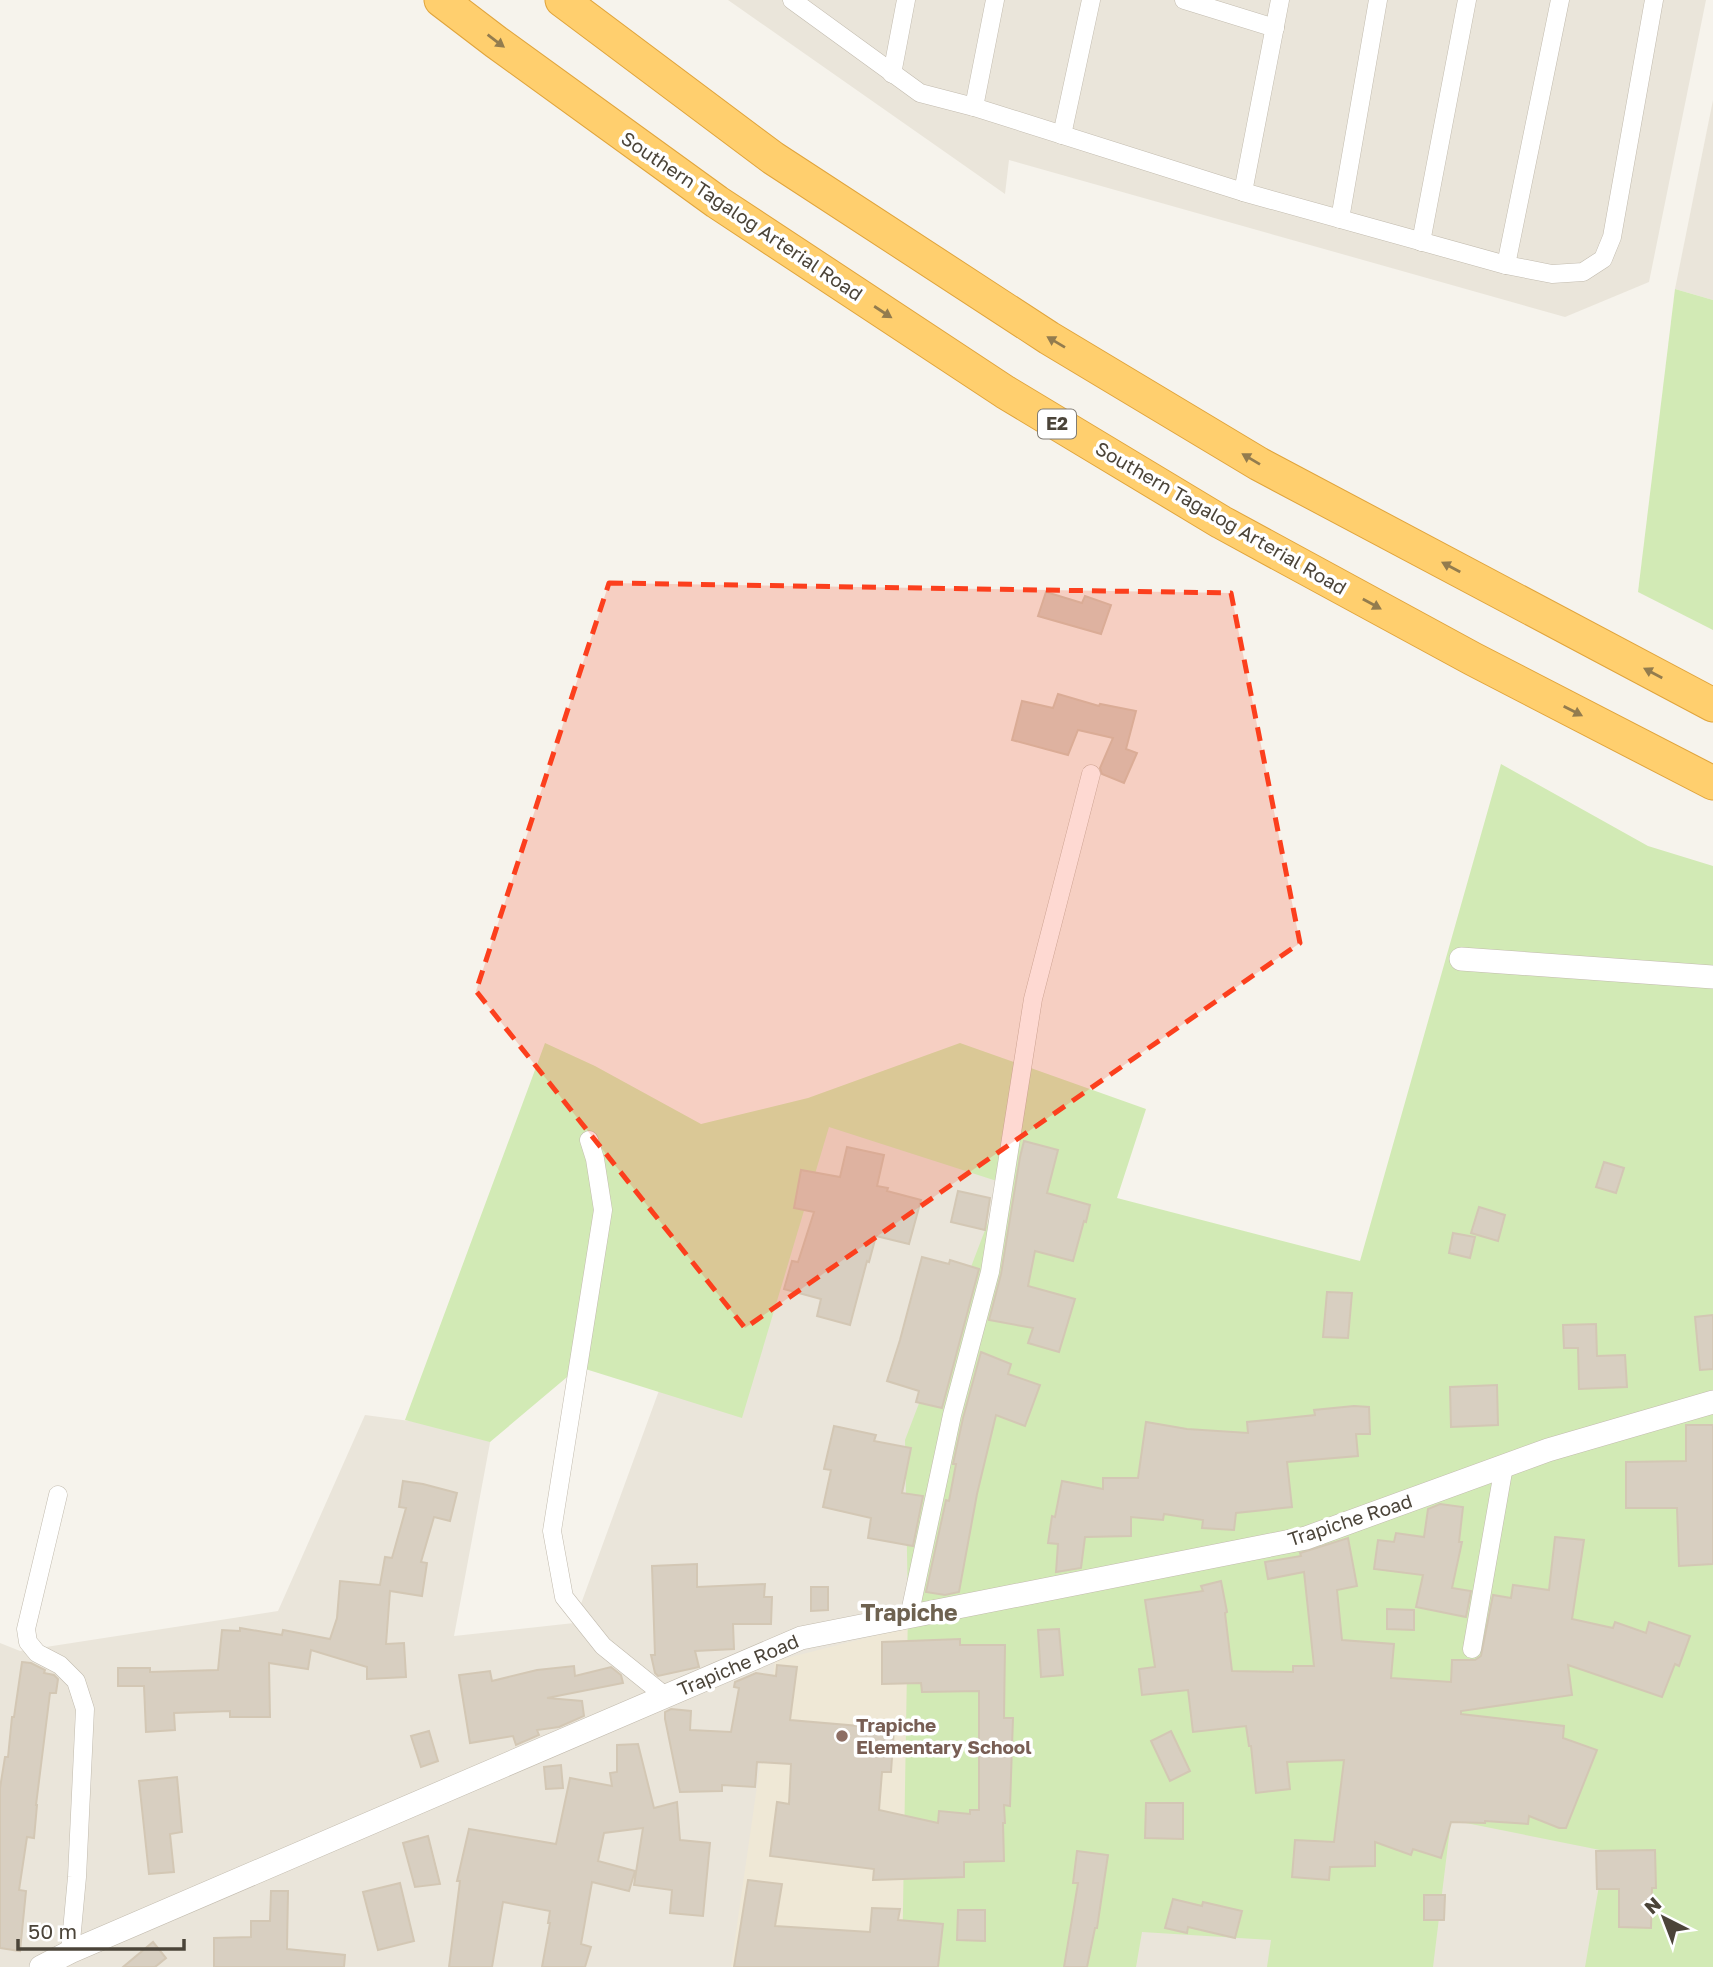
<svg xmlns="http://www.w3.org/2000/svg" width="1713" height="1967" viewBox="0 0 1713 1967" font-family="'Golos Text',sans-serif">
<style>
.residential{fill:#eae5da}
.education{fill:#efe8d6}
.green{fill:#d2eab5}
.building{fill:#d8cfc1;stroke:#d3c7b4;stroke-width:2}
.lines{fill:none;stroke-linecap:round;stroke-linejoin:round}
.minor-casing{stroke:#c2bbae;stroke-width:19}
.tertiary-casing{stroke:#c2bbae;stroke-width:24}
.motorway-casing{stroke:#e0a43c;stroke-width:35}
.minor{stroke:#fff;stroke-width:18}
.tertiary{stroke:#fff;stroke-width:23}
.motorway{stroke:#ffcf6e;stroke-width:33}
.oneway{fill:#937c4e}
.marked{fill:#fc3f1d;fill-opacity:0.2;stroke:#fc3f1d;stroke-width:5;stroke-dasharray:14 9;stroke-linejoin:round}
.education-dot{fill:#8d6e63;stroke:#fff;stroke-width:2.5}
.labels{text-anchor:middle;stroke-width:7;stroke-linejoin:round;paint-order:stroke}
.shield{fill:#fff;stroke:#817c74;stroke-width:2}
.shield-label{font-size:18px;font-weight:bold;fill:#4b4439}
.street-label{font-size:19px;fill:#4b4439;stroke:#fff}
.education-label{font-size:19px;font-weight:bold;fill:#785e54;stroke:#fff;text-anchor:start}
.quarter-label{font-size:23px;font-weight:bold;fill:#6e6250;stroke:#fff}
</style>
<rect width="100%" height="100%" fill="#f6f3ec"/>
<!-- residential -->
<g class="residential">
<path d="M 728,0 L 1706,0 L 1649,282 L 1565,317 L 1009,160 L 1005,194 Z"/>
<path d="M 1713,100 L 1713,300 L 1675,289 Z"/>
<path d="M 935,1061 L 1125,1154 L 1070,1436 L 1422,1340 L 1678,1967 L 0,1967 L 0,1643 L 20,1651 L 278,1611 L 365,1415 L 492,1432 L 454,1636 L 574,1623 L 676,1344 L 779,1158 Z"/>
</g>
<!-- education -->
<path class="education" d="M 917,1625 L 906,1967 L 731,1967 L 775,1661 Z"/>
<!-- green -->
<g class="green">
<path d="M 1675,289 L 1713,300 L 1713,630 L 1638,592 Z"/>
<path d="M 1501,764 L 1648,846 L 1713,866 L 1713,1967 L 1585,1967 L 1605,1851 L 1451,1820 L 1433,1967 L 1267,1967 L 1271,1940 L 1142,1932 L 1136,1967 L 902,1967 L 908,1609 L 905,1440 L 1003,1183 L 829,1127 L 742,1418 L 579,1367 L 490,1442 L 405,1420 L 545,1043 L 595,1066 L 701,1124 L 808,1098 L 960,1043 L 1146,1109 L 1117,1198 L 1360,1261 Z"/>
</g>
<!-- building -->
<g class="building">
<path d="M 1046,592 L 1082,603 L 1085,596 L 1111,605 L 1101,634 L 1038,616 Z"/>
<path d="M 1058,694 L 1099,706 L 1100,704 L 1136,711 L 1126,749 L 1137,753 L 1124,783 L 1102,774 L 1100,768 L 1113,738 L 1078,730 L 1068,755 L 1012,740 L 1022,701 L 1053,708 Z"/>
<path d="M 1024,1141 L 1058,1150 L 1047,1193 L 1090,1205 L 1086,1222 L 1084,1221 L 1073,1261 L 1035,1251 L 1028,1286 L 1075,1299 L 1059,1352 L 1028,1343 L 1033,1328 L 989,1320 L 1001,1274 L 1020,1157 Z"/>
<path d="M 847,1147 L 884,1155 L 877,1186 L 888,1188 L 887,1191 L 921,1200 L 909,1244 L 876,1236 L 869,1262 L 867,1261 L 850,1325 L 817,1316 L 821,1299 L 784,1289 L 792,1261 L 798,1262 L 814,1212 L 794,1208 L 801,1170 L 840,1177 Z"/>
<path d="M 1604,1162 L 1624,1168 L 1616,1193 L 1596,1187 Z"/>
<path d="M 958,1191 L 990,1198 L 985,1230 L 951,1222 Z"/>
<path d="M 1479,1207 L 1505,1215 L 1498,1241 L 1471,1233 Z"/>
<path d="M 1453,1233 L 1475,1237 L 1470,1258 L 1449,1253 Z"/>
<path d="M 922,1257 L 949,1264 L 950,1260 L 979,1269 L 942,1408 L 916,1402 L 919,1391 L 887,1381 L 900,1340 Z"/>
<path d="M 1327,1292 L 1352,1293 L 1348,1338 L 1323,1337 Z"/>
<path d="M 1713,1315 L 1713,1369 L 1700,1370 L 1695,1317 Z"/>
<path d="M 1596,1324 L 1597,1356 L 1625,1355 L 1627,1387 L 1579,1389 L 1578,1348 L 1564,1348 L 1563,1325 Z"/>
<path d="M 981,1352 L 1011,1364 L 1008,1374 L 1040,1385 L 1025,1426 L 996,1415 L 977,1494 L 959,1592 L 945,1595 L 926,1592 L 946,1500 L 949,1501 L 956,1464 L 953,1464 L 963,1418 Z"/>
<path d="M 1497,1385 L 1498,1425 L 1451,1427 L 1450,1387 Z"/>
<path d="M 1354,1406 L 1369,1407 L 1370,1434 L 1356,1434 L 1358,1456 L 1287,1462 L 1292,1507 L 1236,1513 L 1234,1530 L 1202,1528 L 1203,1520 L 1164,1514 L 1163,1520 L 1131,1517 L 1131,1536 L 1085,1537 L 1081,1568 L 1056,1572 L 1058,1544 L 1048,1543 L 1052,1516 L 1055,1517 L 1062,1481 L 1103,1489 L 1103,1478 L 1138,1478 L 1146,1422 L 1187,1429 L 1248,1433 L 1247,1422 L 1315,1415 L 1314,1410 Z"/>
<path d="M 1686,1425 L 1713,1425 L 1713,1564 L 1679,1566 L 1677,1508 L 1626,1508 L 1626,1462 L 1686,1461 Z"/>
<path d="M 834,1426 L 876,1435 L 874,1441 L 911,1448 L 902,1493 L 923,1496 L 913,1546 L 868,1538 L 871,1518 L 823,1507 L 831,1470 L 824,1469 Z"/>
<path d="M 403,1481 L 423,1484 L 457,1493 L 450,1521 L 434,1517 L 421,1562 L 427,1563 L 422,1596 L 390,1591 L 386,1644 L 404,1643 L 406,1677 L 367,1679 L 367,1667 L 311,1650 L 308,1669 L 269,1663 L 270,1717 L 230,1717 L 230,1711 L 174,1713 L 175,1730 L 146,1732 L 144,1686 L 118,1686 L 118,1668 L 150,1668 L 150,1672 L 218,1670 L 222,1630 L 240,1631 L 240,1628 L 282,1635 L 283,1630 L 330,1639 L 337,1618 L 340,1581 L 380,1585 L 385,1557 L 392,1558 L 406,1508 L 399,1507 Z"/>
<path d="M 1440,1504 L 1463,1507 L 1459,1542 L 1462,1542 L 1452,1588 L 1471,1591 L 1466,1617 L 1416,1607 L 1423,1575 L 1374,1569 L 1378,1540 L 1394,1542 L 1396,1533 L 1424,1537 L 1428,1509 Z"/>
<path d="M 1555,1537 L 1584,1540 L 1572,1619 L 1613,1628 L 1615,1622 L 1646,1633 L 1649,1622 L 1690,1636 L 1679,1666 L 1675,1664 L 1662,1697 L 1568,1665 L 1572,1695 L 1461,1711 L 1461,1714 L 1564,1726 L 1563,1738 L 1597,1750 L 1566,1828 L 1559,1828 L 1529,1816 L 1528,1824 L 1485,1821 L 1485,1823 L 1451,1822 L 1441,1858 L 1413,1849 L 1411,1855 L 1375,1842 L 1375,1866 L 1330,1867 L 1329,1880 L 1292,1877 L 1295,1840 L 1334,1842 L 1344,1760 L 1287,1762 L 1290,1789 L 1256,1793 L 1251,1746 L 1249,1746 L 1246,1726 L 1193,1732 L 1188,1690 L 1142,1695 L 1139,1669 L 1155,1667 L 1145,1600 L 1203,1591 L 1201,1586 L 1221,1581 L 1227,1612 L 1225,1613 L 1232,1671 L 1293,1672 L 1293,1666 L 1314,1666 L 1304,1572 L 1268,1579 L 1265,1562 L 1301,1556 L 1300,1553 L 1348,1538 L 1357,1586 L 1337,1590 L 1342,1640 L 1394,1644 L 1391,1678 L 1451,1682 L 1452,1660 L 1475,1660 L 1481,1656 L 1493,1595 L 1511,1598 L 1513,1585 L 1549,1590 Z"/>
<path d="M 697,1564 L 697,1587 L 765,1584 L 764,1597 L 772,1597 L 771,1624 L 733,1624 L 734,1649 L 695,1651 L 699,1667 L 658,1676 L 655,1673 L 651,1655 L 655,1655 L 652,1566 Z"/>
<path d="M 811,1587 L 828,1587 L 828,1610 L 811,1611 Z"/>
<path d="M 1387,1609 L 1414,1610 L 1414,1630 L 1387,1629 Z"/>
<path d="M 1059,1629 L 1063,1675 L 1041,1677 L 1038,1630 Z"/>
<path d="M 960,1639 L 960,1645 L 1005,1645 L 1004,1718 L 1013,1718 L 1010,1806 L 1004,1805 L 1005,1823 L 1003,1823 L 1004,1861 L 964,1862 L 964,1877 L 873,1880 L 874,1869 L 770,1856 L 777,1802 L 789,1804 L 791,1764 L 757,1762 L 755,1787 L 722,1785 L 722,1791 L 680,1792 L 665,1719 L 665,1712 L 671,1709 L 691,1711 L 690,1730 L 731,1732 L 739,1688 L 734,1687 L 735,1682 L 756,1673 L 776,1676 L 777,1665 L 797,1667 L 790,1720 L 894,1729 L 891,1772 L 882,1772 L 879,1810 L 938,1823 L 939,1811 L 970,1814 L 970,1810 L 979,1810 L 979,1691 L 922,1692 L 921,1683 L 882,1684 L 882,1642 Z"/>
<path d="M 22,1662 L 31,1663 L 45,1670 L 44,1673 L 54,1675 L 58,1679 L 56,1693 L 50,1693 L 36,1805 L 37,1805 L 34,1838 L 27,1837 L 19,1890 L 26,1891 L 20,1951 L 0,1948 L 0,1788 L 5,1757 L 8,1757 L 12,1717 L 14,1717 Z"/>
<path d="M 574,1666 L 575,1676 L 611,1667 L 621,1675 L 623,1683 L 547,1698 L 582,1701 L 584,1716 L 559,1727 L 537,1730 L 539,1735 L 516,1745 L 513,1736 L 470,1743 L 459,1675 L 490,1671 L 492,1681 L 537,1670 Z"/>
<path d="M 429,1731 L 438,1761 L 421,1767 L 411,1736 Z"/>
<path d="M 1171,1731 L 1190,1771 L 1170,1781 L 1151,1741 Z"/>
<path d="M 638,1744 L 654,1808 L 677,1802 L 680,1840 L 710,1843 L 703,1916 L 670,1913 L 672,1890 L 634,1885 L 643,1828 L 604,1833 L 598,1861 L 635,1871 L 629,1891 L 592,1882 L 581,1944 L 591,1947 L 585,1967 L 542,1967 L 550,1923 L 548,1923 L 550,1911 L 503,1902 L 492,1967 L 449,1967 L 460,1881 L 457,1881 L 469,1829 L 556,1844 L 570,1778 L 612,1786 L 610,1773 L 617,1772 L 617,1745 Z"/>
<path d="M 561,1765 L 563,1788 L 546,1789 L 544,1767 Z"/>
<path d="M 177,1777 L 182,1832 L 170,1834 L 174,1872 L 149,1874 L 139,1781 Z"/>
<path d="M 1146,1803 L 1183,1803 L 1183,1839 L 1145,1838 Z"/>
<path d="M 428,1836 L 440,1884 L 415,1887 L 403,1843 Z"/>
<path d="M 1655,1850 L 1656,1888 L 1652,1888 L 1651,1928 L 1619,1927 L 1619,1889 L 1597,1889 L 1596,1851 Z"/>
<path d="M 1077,1851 L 1108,1855 L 1097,1928 L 1095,1928 L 1087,1967 L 1064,1967 L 1078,1883 L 1073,1883 Z"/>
<path d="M 748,1880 L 782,1884 L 775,1926 L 870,1932 L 872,1908 L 900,1909 L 898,1920 L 943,1924 L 938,1967 L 734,1967 Z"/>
<path d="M 400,1883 L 414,1941 L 378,1950 L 363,1892 Z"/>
<path d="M 271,1891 L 288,1891 L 287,1949 L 345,1955 L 344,1967 L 214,1967 L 214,1938 L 251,1937 L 251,1921 L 270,1921 Z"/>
<path d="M 1424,1895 L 1445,1895 L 1444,1920 L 1424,1920 Z"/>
<path d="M 1173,1899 L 1202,1906 L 1203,1902 L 1242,1911 L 1235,1938 L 1188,1927 L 1187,1933 L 1165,1928 Z"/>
<path d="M 958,1910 L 985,1910 L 985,1941 L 957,1940 Z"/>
<path d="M 153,1942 L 166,1958 L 155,1967 L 123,1967 Z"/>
</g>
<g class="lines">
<!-- minor casing -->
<g class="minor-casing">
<g id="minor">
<path d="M 792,0 L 920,93 L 974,107 L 1243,192 L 1506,265 L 1552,274 L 1583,272 L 1603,259 L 1612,237 L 1654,0"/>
<path d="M 1184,0 L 1275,28"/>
<path d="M 892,74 L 906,0"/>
<path d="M 974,107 L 995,0"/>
<path d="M 1062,135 L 1091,0"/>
<path d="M 1243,192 L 1280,0"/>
<path d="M 1340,219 L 1378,0"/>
<path d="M 1421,242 L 1467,0"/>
<path d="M 1506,265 L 1560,0"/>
<path d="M 589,1140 L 595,1159 L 603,1210 L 552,1531 L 564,1597 L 603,1646 L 665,1696"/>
<path d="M 58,1495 L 26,1629 L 28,1642 L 37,1653 L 60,1665 L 76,1681 L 85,1709 L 77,1877 L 70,1952"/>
<path d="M 909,1617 L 952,1415 L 990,1272 L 1033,999 L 1091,774"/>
<path d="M 1472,1649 L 1504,1466"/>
</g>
</g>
<!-- tertiary casing -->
<g class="tertiary-casing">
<g id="tertiary">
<path d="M 1461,959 L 1713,977"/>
<path d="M 41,1967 L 70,1952 L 801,1638 L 1306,1538 L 1548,1450 L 1713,1402"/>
</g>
</g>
<!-- motorway casing -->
<g class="motorway-casing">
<g id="motorway">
<path d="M 441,0 L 496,42 L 717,202 L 1005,392 L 1221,522 L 1473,659 L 1713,783"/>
<path d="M 562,0 L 773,158 L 1049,338 L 1259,464 L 1713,705"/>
</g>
</g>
<!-- minor -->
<use href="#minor" class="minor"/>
<!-- tertiary -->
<use href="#tertiary" class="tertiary"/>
<!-- motorway -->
<use href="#motorway" class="motorway"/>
</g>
<!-- one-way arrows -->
<defs><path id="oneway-solid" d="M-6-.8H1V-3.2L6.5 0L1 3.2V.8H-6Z" transform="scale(1.75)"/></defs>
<g class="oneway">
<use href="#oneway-solid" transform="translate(496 41) rotate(37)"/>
<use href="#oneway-solid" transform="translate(883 312) rotate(33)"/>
<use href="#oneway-solid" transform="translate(1056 342) rotate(-149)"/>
<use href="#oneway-solid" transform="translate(1251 459) rotate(-149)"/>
<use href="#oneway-solid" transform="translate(1451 567) rotate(-152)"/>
<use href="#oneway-solid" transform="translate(1372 604) rotate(29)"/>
<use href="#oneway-solid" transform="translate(1653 673) rotate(-152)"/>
<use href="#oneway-solid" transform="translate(1573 711) rotate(27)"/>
</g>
<!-- marked area -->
<path class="marked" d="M 609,583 L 1231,593 L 1300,943 L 745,1328 L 476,991 Z"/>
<!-- markers -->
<circle class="education-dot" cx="842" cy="1736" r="7"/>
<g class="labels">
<!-- shield labels -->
<rect class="shield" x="1038" y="409.5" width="38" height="29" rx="5"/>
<g class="shield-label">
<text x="1057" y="430">E2</text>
</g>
<!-- street labels -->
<g class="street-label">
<text transform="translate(742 216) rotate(34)" y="7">Southern Tagalog Arterial Road</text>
<text transform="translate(1221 518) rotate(30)" y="7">Southern Tagalog Arterial Road</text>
<text transform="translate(1350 1520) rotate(-18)" y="7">Trapiche Road</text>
<text transform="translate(738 1665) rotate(-23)" y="7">Trapiche Road</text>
</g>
<!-- education labels -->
<g class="education-label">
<text x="856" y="1732">Trapiche<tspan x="856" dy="22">Elementary School</tspan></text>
</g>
<!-- quarter labels -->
<g class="quarter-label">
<text x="909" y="1621">Trapiche</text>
</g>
</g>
<!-- north arrow -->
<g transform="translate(1664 1918) rotate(318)" stroke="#ffffff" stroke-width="5" paint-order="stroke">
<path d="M0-5L12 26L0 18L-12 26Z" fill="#4b4439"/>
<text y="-10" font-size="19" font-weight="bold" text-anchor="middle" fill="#4b4439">N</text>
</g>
<!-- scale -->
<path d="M18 1939v10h166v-10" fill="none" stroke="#4b4439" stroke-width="3.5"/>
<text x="28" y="1939" font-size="21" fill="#4b4439" stroke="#ffffff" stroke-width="5" paint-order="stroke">50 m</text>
</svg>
